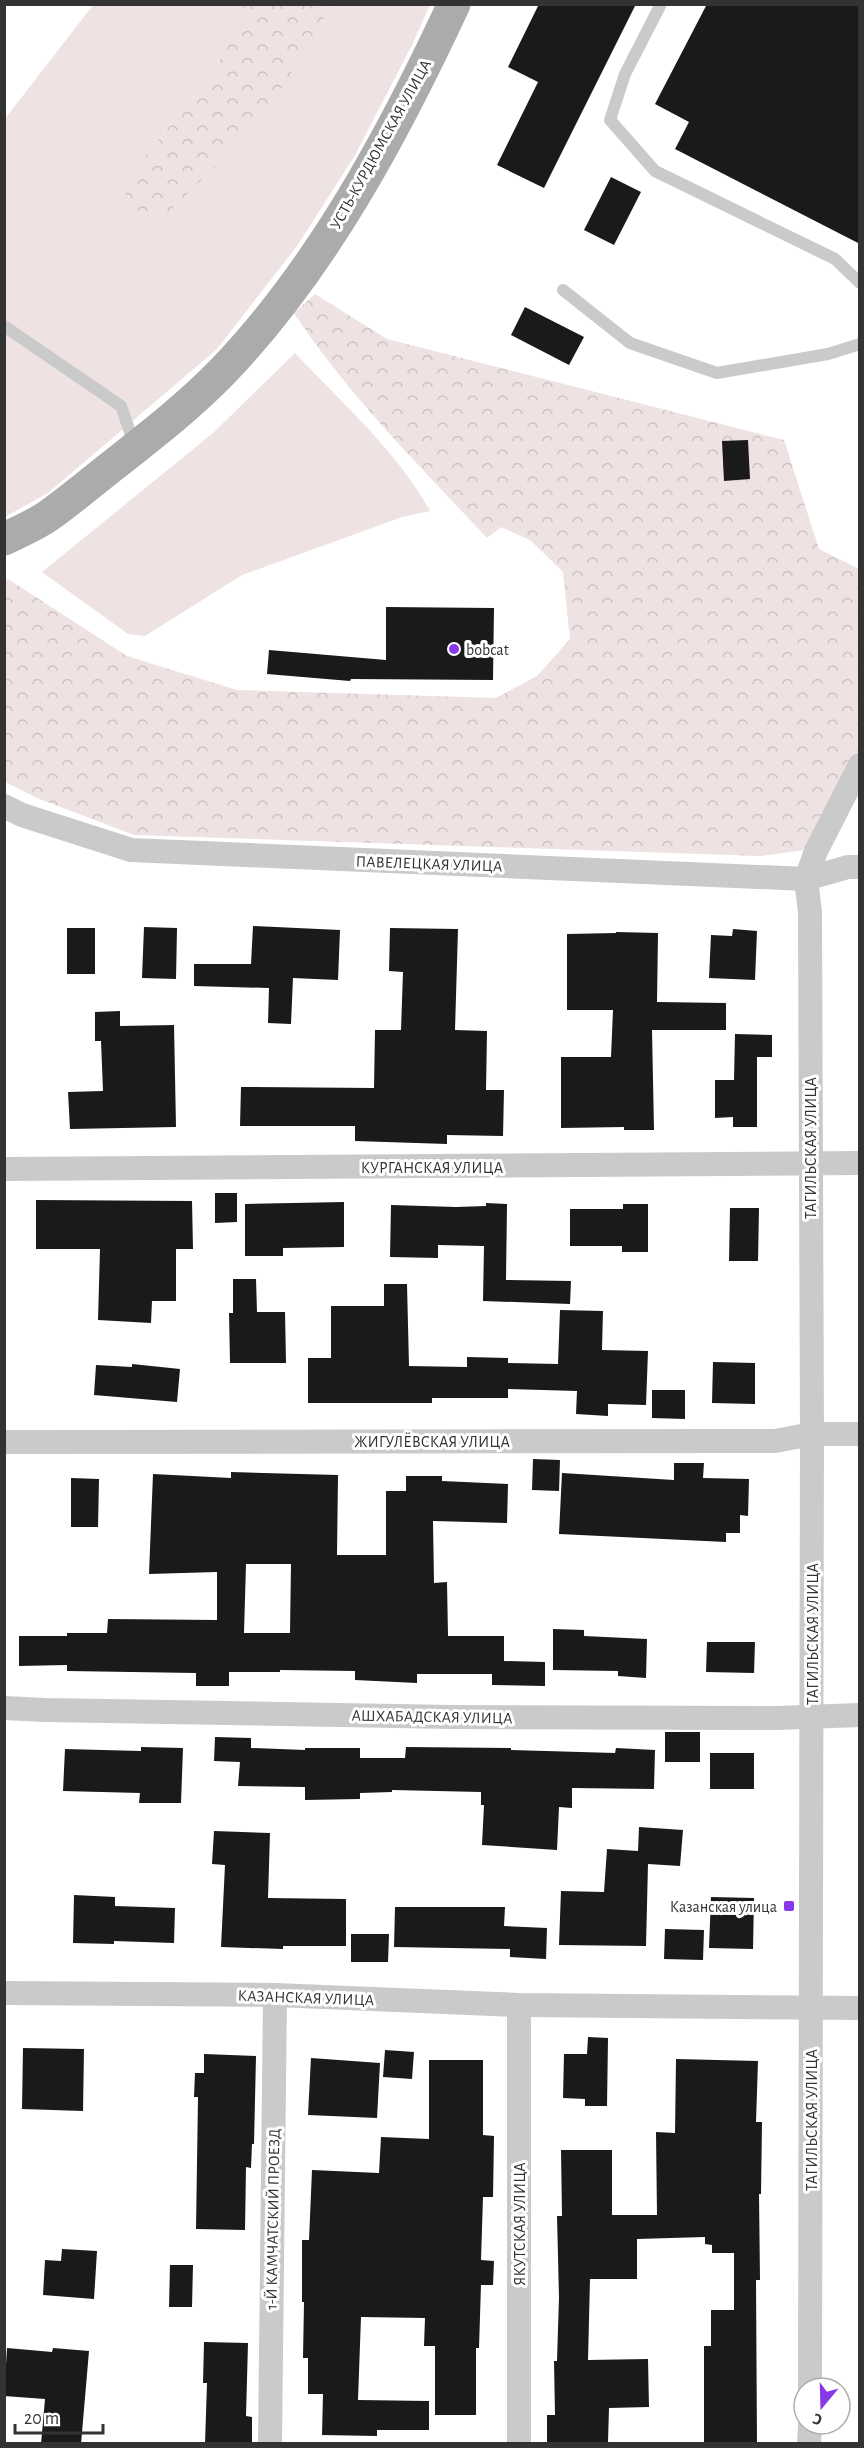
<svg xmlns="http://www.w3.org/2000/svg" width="864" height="2448" viewBox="0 0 864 2448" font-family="'Alegreya Sans',sans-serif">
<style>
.grass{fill:#efe2e2}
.forest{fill:url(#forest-crowns)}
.building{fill:#1a1a1a;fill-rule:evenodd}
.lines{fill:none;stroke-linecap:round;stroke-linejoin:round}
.service{stroke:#cacaca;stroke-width:12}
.minor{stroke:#cacaca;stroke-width:24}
.primary{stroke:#ababab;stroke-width:33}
.poi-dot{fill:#8738e7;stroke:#fff;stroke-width:2}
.labels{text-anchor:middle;stroke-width:6;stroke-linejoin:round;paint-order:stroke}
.street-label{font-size:16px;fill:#333;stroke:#fff}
.poi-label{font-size:16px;fill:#333;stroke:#fff;text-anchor:start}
</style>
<defs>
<pattern id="forest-crowns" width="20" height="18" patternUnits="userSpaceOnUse" patternTransform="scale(1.5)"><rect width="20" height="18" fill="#efe2e2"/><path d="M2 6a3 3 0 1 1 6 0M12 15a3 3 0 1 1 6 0" fill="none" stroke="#cdc2c2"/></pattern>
</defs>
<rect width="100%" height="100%" fill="#fff"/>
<!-- grass -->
<g class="grass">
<path d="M 231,4 L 245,7 L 215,69 L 132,173 L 317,32 L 330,5 L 430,5 L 412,45 L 354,157 L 297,246 L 217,349 L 48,493 L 5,517 L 4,120 L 93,5 Z"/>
<path d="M 295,353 C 341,402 398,452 430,511 L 402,517 L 242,575 L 145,636 L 128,634 L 42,572 L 213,433 Z"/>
</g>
<!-- forest -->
<g class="forest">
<path d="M 231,5 L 330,5 L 317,32 L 257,127 L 167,213 L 121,210 L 132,173 L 215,69 L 244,8 Z"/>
<path d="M 315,294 L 387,339 L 784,440 L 819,549 L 859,569 L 859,749 L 826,822 L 805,850 L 761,856 L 134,835 L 37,798 L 5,782 L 4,581 L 8,579 L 127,656 L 237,690 L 496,698 L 537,676 L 570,639 L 563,572 L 530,540 L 501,527 L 487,538 C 420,466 348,395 294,313 Z"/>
</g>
<!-- building -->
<g class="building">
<path d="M 539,4 L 636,4 L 544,188 L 497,165 L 538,82 L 508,67 Z"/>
<path d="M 707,4 L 860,4 L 860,244 L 675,149 L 689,122 L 655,104 Z"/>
<path d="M 611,177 L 641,192 L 614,245 L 584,230 Z"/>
<path d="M 525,307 L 584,337 L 569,365 L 511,335 Z"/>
<path d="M 748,440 L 750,479 L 724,481 L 722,441 Z"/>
<path d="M 386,607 L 494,608 L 493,680 L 351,679 L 350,681 L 267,674 L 269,650 L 386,660 Z"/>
<path d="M 253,926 L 340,930 L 338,980 L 293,978 L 291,1024 L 268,1023 L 269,988 L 194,986 L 194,964 L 251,964 Z"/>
<path d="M 144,927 L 177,928 L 176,979 L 142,978 Z"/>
<rect x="67" y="928" width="28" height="46"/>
<path d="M 390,928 L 458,929 L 455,1030 L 487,1031 L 486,1090 L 504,1090 L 503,1136 L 447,1135 L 447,1144 L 355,1141 L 355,1126 L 240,1126 L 241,1087 L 374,1088 L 375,1030 L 401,1030 L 403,972 L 389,971 Z"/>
<path d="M 733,929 L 757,931 L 755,980 L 709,978 L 711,935 L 732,936 Z"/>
<path d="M 616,932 L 658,933 L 657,1002 L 726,1003 L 726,1030 L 652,1030 L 654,1130 L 624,1130 L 624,1127 L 561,1128 L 561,1057 L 611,1057 L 613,1010 L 567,1010 L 567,934 L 616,933 Z"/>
<path d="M 120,1011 L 120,1026 L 174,1025 L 176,1127 L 70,1129 L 68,1092 L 103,1091 L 101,1041 L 95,1041 L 95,1012 Z"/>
<path d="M 735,1034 L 772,1035 L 772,1057 L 757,1057 L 757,1127 L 733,1127 L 733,1117 L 715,1118 L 715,1080 L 734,1080 Z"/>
<path d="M 215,1193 L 237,1193 L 237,1222 L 215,1223 Z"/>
<path d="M 36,1200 L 192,1201 L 193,1249 L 176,1249 L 176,1301 L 152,1301 L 151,1323 L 98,1320 L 100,1249 L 36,1249 Z"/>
<path d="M 344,1202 L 344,1247 L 283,1248 L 283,1256 L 245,1256 L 245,1204 Z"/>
<path d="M 486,1203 L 507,1204 L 506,1280 L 571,1281 L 570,1304 L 483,1301 L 484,1246 L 438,1245 L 438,1258 L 390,1257 L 391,1205 L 456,1207 L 486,1206 Z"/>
<path d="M 623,1204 L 648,1204 L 648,1252 L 622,1252 L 622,1246 L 570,1246 L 570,1209 L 623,1209 Z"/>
<path d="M 730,1208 L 759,1208 L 758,1261 L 729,1261 Z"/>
<path d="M 233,1279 L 256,1279 L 257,1312 L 285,1312 L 286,1363 L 230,1363 L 229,1313 L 233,1313 Z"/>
<path d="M 384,1284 L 407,1284 L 409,1366 L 467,1367 L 467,1357 L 508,1358 L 508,1363 L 558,1364 L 560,1310 L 603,1311 L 602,1350 L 648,1351 L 646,1405 L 608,1404 L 608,1416 L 576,1414 L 577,1391 L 508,1389 L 508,1398 L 432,1398 L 432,1403 L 308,1403 L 308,1358 L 331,1358 L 331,1306 L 384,1306 Z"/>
<path d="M 713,1362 L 755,1363 L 755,1404 L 712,1403 Z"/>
<path d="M 132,1364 L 180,1369 L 177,1402 L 94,1395 L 96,1365 L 132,1367 Z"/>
<path d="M 652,1390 L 685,1390 L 685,1419 L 652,1418 Z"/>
<path d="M 533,1459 L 560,1460 L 559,1491 L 532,1490 Z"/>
<path d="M 674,1463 L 704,1463 L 703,1478 L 749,1479 L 748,1516 L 740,1515 L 740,1533 L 726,1533 L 726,1542 L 559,1534 L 562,1473 L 674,1480 Z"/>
<path d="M 231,1472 L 338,1475 L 337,1555 L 386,1555 L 386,1491 L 406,1491 L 406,1476 L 442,1476 L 442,1481 L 508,1484 L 507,1523 L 433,1521 L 434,1583 L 447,1582 L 448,1636 L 504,1636 L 504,1661 L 545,1662 L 545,1686 L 492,1685 L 492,1674 L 417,1674 L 417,1683 L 355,1680 L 355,1671 L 280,1670 L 280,1672 L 229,1672 L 229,1686 L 196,1686 L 196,1673 L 67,1671 L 67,1665 L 19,1666 L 19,1636 L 67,1636 L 67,1633 L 107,1633 L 108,1619 L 217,1620 L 217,1572 L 149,1574 L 153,1474 L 231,1478 ZM 246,1564 L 291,1564 L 290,1633 L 244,1633 Z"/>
<path d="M 71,1478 L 99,1479 L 98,1527 L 71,1527 Z"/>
<path d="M 553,1629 L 584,1630 L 584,1636 L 647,1639 L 646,1678 L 618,1676 L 618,1671 L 553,1670 Z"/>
<path d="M 707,1642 L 755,1642 L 754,1673 L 706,1672 Z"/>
<rect x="665" y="1732" width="35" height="30"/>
<path d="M 215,1737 L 251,1738 L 251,1748 L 305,1750 L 305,1748 L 360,1748 L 360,1758 L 405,1758 L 406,1747 L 511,1748 L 511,1750 L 615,1753 L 616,1748 L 655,1750 L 654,1789 L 572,1788 L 572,1808 L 559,1807 L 557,1850 L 482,1845 L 484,1805 L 481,1805 L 481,1792 L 392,1790 L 392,1792 L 360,1793 L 360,1799 L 305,1800 L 305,1787 L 238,1786 L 240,1762 L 214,1761 Z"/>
<path d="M 141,1747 L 183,1748 L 181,1803 L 139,1803 L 140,1793 L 63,1791 L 65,1749 L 141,1751 Z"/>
<rect x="710" y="1753" width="44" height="36"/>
<path d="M 639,1827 L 683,1830 L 680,1866 L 648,1864 L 646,1946 L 559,1945 L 561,1891 L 604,1892 L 607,1849 L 638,1851 Z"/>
<path d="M 214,1831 L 270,1833 L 268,1898 L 346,1899 L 346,1946 L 283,1946 L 283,1949 L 221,1947 L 225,1865 L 212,1864 Z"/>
<path d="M 74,1895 L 115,1897 L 115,1906 L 175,1908 L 174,1943 L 114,1941 L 114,1944 L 73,1943 Z"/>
<path d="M 711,1897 L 754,1898 L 753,1949 L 709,1948 Z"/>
<path d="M 395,1907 L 505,1907 L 504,1926 L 547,1928 L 546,1959 L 510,1957 L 510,1949 L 394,1947 Z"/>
<path d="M 665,1929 L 704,1930 L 703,1960 L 664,1959 Z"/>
<path d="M 351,1934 L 389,1934 L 388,1962 L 351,1962 Z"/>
<path d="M 588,2037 L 608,2038 L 607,2106 L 585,2106 L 585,2099 L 563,2098 L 564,2054 L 587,2054 Z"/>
<path d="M 23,2048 L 84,2049 L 83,2111 L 22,2109 Z"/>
<path d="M 385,2050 L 414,2052 L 412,2079 L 383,2077 Z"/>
<path d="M 204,2054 L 256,2056 L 254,2144 L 252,2144 L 251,2168 L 246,2167 L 245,2230 L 196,2229 L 198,2097 L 194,2097 L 195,2073 L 204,2073 Z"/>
<path d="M 311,2058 L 380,2063 L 377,2118 L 308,2115 Z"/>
<path d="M 676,2059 L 758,2061 L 756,2122 L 762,2122 L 761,2194 L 759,2194 L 760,2280 L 756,2280 L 757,2444 L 704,2444 L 704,2346 L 711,2346 L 711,2310 L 734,2310 L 734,2253 L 712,2253 L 712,2245 L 705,2244 L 705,2237 L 637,2239 L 637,2279 L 590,2279 L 588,2360 L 648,2359 L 649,2407 L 609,2408 L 608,2442 L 547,2442 L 547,2415 L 555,2415 L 554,2361 L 557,2361 L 559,2297 L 557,2216 L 562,2216 L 561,2150 L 612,2150 L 612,2215 L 657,2215 L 656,2132 L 675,2133 Z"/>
<path d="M 429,2060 L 483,2060 L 483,2135 L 494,2136 L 493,2197 L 483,2197 L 481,2260 L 494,2261 L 493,2285 L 481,2285 L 479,2348 L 476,2348 L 476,2415 L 435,2415 L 435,2346 L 424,2346 L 425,2318 L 361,2317 L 358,2400 L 429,2401 L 429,2430 L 377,2430 L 377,2436 L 322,2435 L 323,2394 L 308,2394 L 308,2358 L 303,2358 L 304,2302 L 302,2302 L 302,2240 L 309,2240 L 312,2170 L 379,2173 L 381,2137 L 429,2139 Z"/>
<path d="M 62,2249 L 97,2251 L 94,2299 L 43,2295 L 45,2260 L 61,2261 Z"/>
<path d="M 170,2265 L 193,2265 L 192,2307 L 169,2307 Z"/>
<path d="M 204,2342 L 248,2343 L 246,2416 L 252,2417 L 252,2444 L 205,2444 L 207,2383 L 203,2383 Z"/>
<path d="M 7,2348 L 52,2352 L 53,2348 L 89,2351 L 81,2444 L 41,2444 L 45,2399 L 4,2396 Z"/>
</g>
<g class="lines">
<!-- service -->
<g class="service">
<path d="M 661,4 L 625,74 L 610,120 L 655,171 L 835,259 L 860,283"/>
<path d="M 563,290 L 630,343 L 717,373 L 828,354 L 860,344"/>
<path d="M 4,326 L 121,406 L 135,447"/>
</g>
<!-- minor -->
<g class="minor">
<path d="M 4,806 L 22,815 L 131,850 L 806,879 L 848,867 L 860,867"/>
<path d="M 4,1169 L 860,1163"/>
<path d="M 4,1442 L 775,1441 L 812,1434 L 860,1434"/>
<path d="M 4,1708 L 46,1710 L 452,1717 L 777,1718 L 860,1715"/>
<path d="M 4,1993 L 275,1995 L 519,2005 L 860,2008"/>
<path d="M 810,2388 L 812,1434 L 810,912 L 806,879 L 816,851 L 860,765"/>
<path d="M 270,2444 L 275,1995"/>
<path d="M 519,2444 L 519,2005"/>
<path d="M 809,2444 L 810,2424"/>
</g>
<!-- primary -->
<path class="primary" d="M 4,539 C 19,532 35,525 48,516 C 72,499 94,480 116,463 C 153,434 190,405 223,371 C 322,268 394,133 454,4"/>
</g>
<!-- markers -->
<g class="poi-dot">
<circle cx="454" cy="649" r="6"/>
<rect x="783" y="1900" width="12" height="12" rx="3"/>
</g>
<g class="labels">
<!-- street labels -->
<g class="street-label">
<text transform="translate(380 144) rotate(-61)" y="6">УСТЬ-КУРДЮМСКАЯ УЛИЦА</text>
<text transform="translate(429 863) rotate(2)" y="6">ПАВЕЛЕЦКАЯ УЛИЦА</text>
<text transform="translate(810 1148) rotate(-90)" y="6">ТАГИЛЬСКАЯ УЛИЦА</text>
<text x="432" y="1173">КУРГАНСКАЯ УЛИЦА</text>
<text x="432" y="1447">ЖИГУЛЁВСКАЯ УЛИЦА</text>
<text transform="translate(812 1634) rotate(-90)" y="6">ТАГИЛЬСКАЯ УЛИЦА</text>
<text transform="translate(432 1716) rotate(1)" y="6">АШХАБАДСКАЯ УЛИЦА</text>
<text transform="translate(306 1997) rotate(2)" y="6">КАЗАНСКАЯ УЛИЦА</text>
<text transform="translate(811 2120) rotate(-90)" y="6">ТАГИЛЬСКАЯ УЛИЦА</text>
<text transform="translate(272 2219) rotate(-89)" y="6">1-Й КАМЧАТСКИЙ ПРОЕЗД</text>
<text transform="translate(519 2224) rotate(-90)" y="6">ЯКУТСКАЯ УЛИЦА</text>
</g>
<!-- poi labels -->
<g class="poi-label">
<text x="466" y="655">bobcat</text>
<text x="777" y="1912" text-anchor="end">Казанская улица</text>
</g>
</g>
<!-- border -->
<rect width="864" height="2448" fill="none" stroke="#333333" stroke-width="12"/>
<!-- north arrow -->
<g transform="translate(822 2406) rotate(199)"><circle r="28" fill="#ffffff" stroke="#adadad" stroke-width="1.5"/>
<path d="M0-4.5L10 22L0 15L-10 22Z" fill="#8738e7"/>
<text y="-9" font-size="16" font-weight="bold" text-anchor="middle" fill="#333333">С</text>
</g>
<!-- scale -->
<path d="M15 2424v9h88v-9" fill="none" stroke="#333333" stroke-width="3"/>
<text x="24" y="2424" font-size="18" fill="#333333" stroke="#ffffff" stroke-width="4.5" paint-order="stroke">20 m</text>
</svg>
